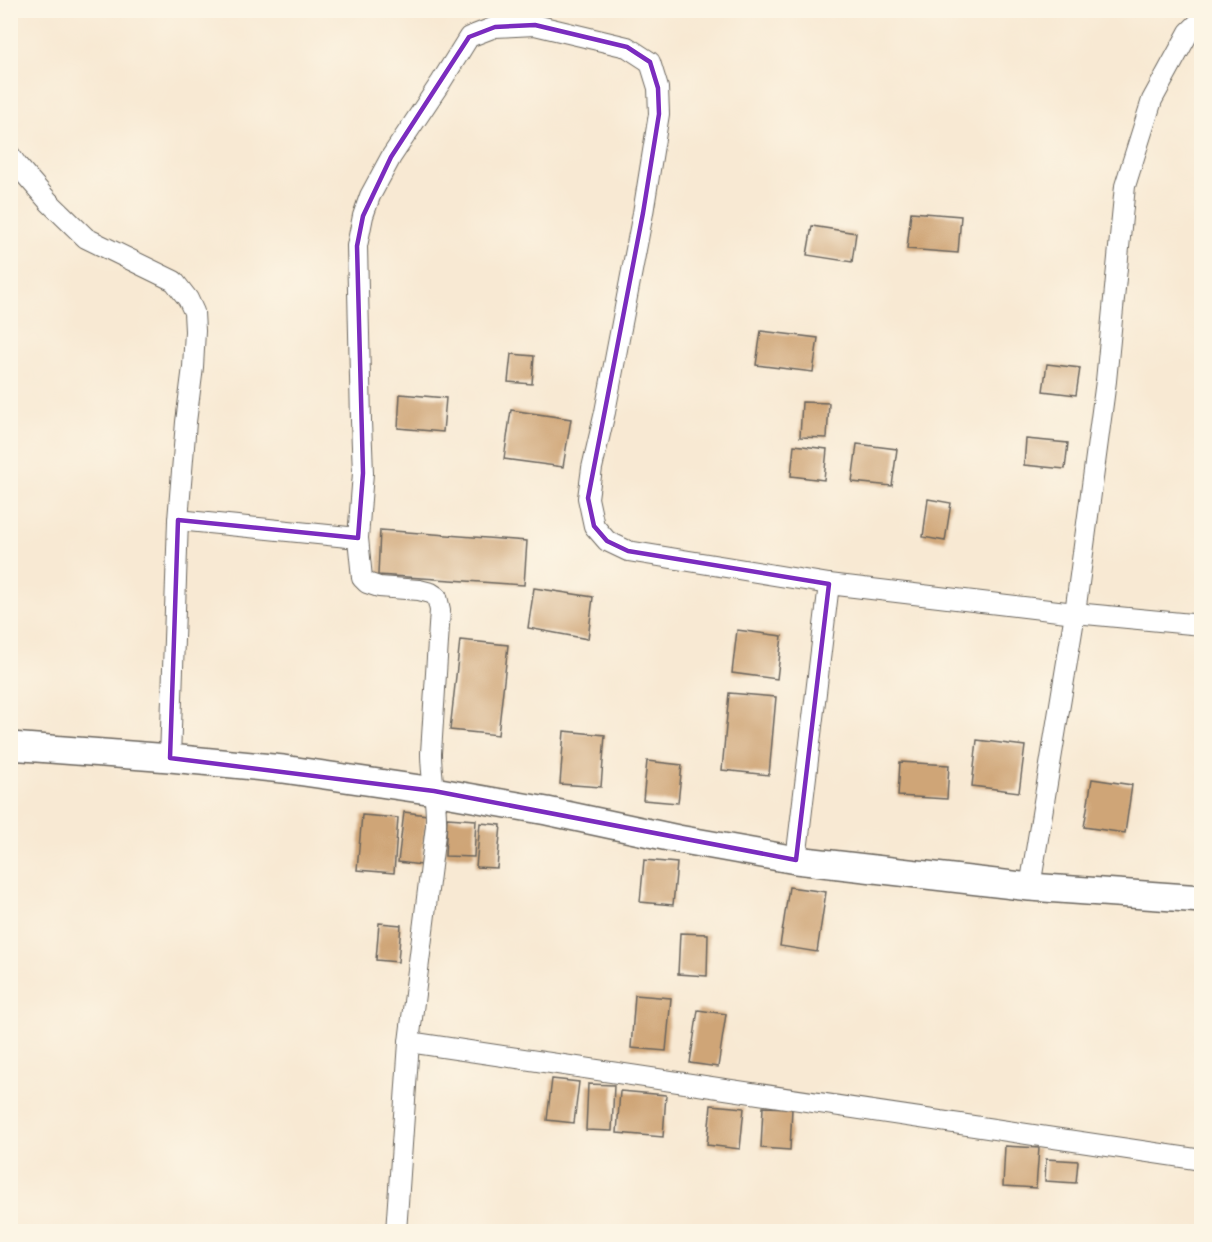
<svg xmlns="http://www.w3.org/2000/svg" width="1212" height="1242" viewBox="0 0 1212 1242" font-family="'IM FELL Great Primer',serif">
<style>
.building{fill:#cfa577}
.lines{fill:none;stroke-linecap:round;stroke-linejoin:round}
.street-casing{stroke:#69645c;stroke-width:22}
.secondary-casing{stroke:#69645c;stroke-width:30}
.street{stroke:#fff;stroke-width:20}
.secondary{stroke:#fff;stroke-width:27}
.marked{fill:none;stroke:#7b2cbf;stroke-width:4.5;stroke-linejoin:round}
</style>
<rect width="100%" height="100%" fill="#fcf5e5"/>
<filter id="ink" filterUnits="userSpaceOnUse"><feTurbulence type="fractalNoise" baseFrequency=".0167" numOctaves="2"/><feDisplacementMap in="SourceGraphic" scale="12" xChannelSelector="R" yChannelSelector="G"/><feConvolveMatrix kernelMatrix="1 2 1 2 8 2 1 2 1" color-interpolation-filters="sRGB"/></filter>
<filter id="wash" filterUnits="userSpaceOnUse"><feTurbulence type="fractalNoise" baseFrequency=".008" numOctaves="4" result="noise"/><feDisplacementMap in="SourceGraphic" scale="24" xChannelSelector="R" yChannelSelector="G"/><feGaussianBlur stdDeviation="1.35" result="paint"/><feColorMatrix in="noise" values="0 0 0 0 0 0 0 0 0 0 0 0 0 0 0 0 0 1.4 0 .05"/><feComposite in="paint" operator="in"/></filter>
<g filter="url(#wash)">
<rect width="100%" height="100%" fill="#f8e9d3"/>
<g id="blocks">
<!-- building -->
<g class="building">
<path d="M 911,212 L 961,216 L 958,253 L 907,249 Z"/>
<path d="M 812,226 L 856,233 L 852,262 L 807,255 Z"/>
<path d="M 761,331 L 818,338 L 813,372 L 756,365 Z"/>
<path d="M 511,354 L 534,356 L 532,384 L 508,382 Z"/>
<path d="M 1047,364 L 1080,368 L 1076,395 L 1043,391 Z"/>
<path d="M 400,394 L 446,398 L 443,432 L 398,428 Z"/>
<path d="M 802,402 L 829,403 L 827,438 L 800,437 Z"/>
<path d="M 511,410 L 571,419 L 563,467 L 504,459 Z"/>
<path d="M 1026,439 L 1068,443 L 1065,469 L 1024,465 Z"/>
<path d="M 857,444 L 897,449 L 892,486 L 852,482 Z"/>
<path d="M 794,445 L 827,449 L 824,480 L 791,476 Z"/>
<path d="M 928,499 L 951,503 L 945,541 L 923,537 Z"/>
<path d="M 380,530 L 527,541 L 524,585 L 378,575 Z"/>
<path d="M 534,588 L 593,597 L 588,639 L 528,628 Z"/>
<path d="M 737,630 L 782,636 L 777,679 L 732,673 Z"/>
<path d="M 460,640 L 508,645 L 498,735 L 450,730 Z"/>
<path d="M 729,693 L 776,697 L 769,775 L 722,770 Z"/>
<path d="M 564,731 L 605,735 L 601,787 L 560,784 Z"/>
<path d="M 977,740 L 1025,746 L 1019,792 L 972,786 Z"/>
<path d="M 647,761 L 682,765 L 678,803 L 643,800 Z"/>
<path d="M 900,762 L 949,765 L 947,799 L 898,796 Z"/>
<path d="M 1092,779 L 1132,785 L 1125,833 L 1084,827 Z"/>
<path d="M 404,812 L 427,815 L 421,865 L 398,862 Z"/>
<path d="M 362,815 L 398,818 L 394,873 L 357,870 Z"/>
<path d="M 447,818 L 476,820 L 474,857 L 445,856 Z"/>
<path d="M 480,823 L 501,825 L 497,868 L 476,867 Z"/>
<path d="M 644,860 L 677,863 L 673,905 L 640,902 Z"/>
<path d="M 789,887 L 826,892 L 817,952 L 780,946 Z"/>
<path d="M 379,923 L 401,925 L 398,962 L 376,960 Z"/>
<path d="M 680,933 L 708,934 L 707,976 L 678,974 Z"/>
<path d="M 635,995 L 671,998 L 666,1051 L 631,1048 Z"/>
<path d="M 698,1010 L 726,1014 L 718,1067 L 690,1063 Z"/>
<path d="M 552,1079 L 579,1082 L 574,1123 L 547,1120 Z"/>
<path d="M 588,1084 L 614,1085 L 612,1131 L 586,1130 Z"/>
<path d="M 620,1091 L 666,1095 L 663,1137 L 617,1133 Z"/>
<path d="M 711,1105 L 744,1108 L 740,1149 L 707,1145 Z"/>
<path d="M 763,1107 L 792,1108 L 790,1150 L 761,1148 Z"/>
<path d="M 1005,1146 L 1039,1148 L 1036,1188 L 1003,1186 Z"/>
<path d="M 1046,1159 L 1078,1161 L 1076,1183 L 1045,1181 Z"/>
</g>
</g>
</g>
<g filter="url(#ink)">
<use href="#blocks" fill-opacity="0" stroke="#69645c" stroke-width="1.5"/>
<g class="lines">
<!-- street casing -->
<g class="street-casing">
<g id="street">
<path d="M 10,155 L 17,165 L 49,202 L 86,238 L 174,281 L 188,299 L 194,312 L 195,331 L 193,367 L 186,422 L 178,520 L 170,758"/>
<path d="M 178,520 L 358,538"/>
<path d="M 796,860 L 829,584 L 1075,613 L 1202,625"/>
<path d="M 1030,887 L 1075,613 L 1106,381 L 1125,186 L 1152,100 L 1189,32 L 1202,19"/>
<path d="M 409,1042 L 1202,1160"/>
<path d="M 396,1232 L 409,1042 L 436,826 C 437,801 431,778 431,753 L 440,610 L 437,597 L 431,593 L 419,590 L 379,587 L 367,583 L 362,578 L 358,538 L 363,473 L 361,421 L 357,246 L 363,216 L 370,196 L 391,157 L 441,82 L 469,37 L 495,27 L 535,25 L 627,47 L 650,62 L 658,88 L 659,114 L 643,213 L 605,412 L 592,468 L 588,498 L 594,526 L 607,541 L 628,551 L 829,584"/>
</g>
</g>
<!-- secondary casing -->
<g class="secondary-casing">
<path id="secondary" d="M 10,746 L 170,758 L 283,769 L 434,791 L 547,811 L 678,839 L 796,860 L 1030,887 L 1202,899"/>
</g>
<!-- street -->
<use href="#street" class="street"/>
<!-- secondary -->
<use href="#secondary" class="secondary"/>
</g>
</g>
<!-- marked area -->
<path class="marked" d="M 535,25 L 627,47 L 650,62 L 658,88 L 659,114 L 643,213 L 588,498 L 594,526 L 607,541 L 628,551 L 829,584 L 796,860 L 434,791 L 170,758 L 178,520 L 358,538 L 363,473 L 357,246 L 363,216 L 391,157 L 469,37 L 495,27 Z"/>
<!-- margin -->
<rect width="1212" height="1242" fill="none" stroke="#fcf5e5" stroke-width="36"/>
</svg>
